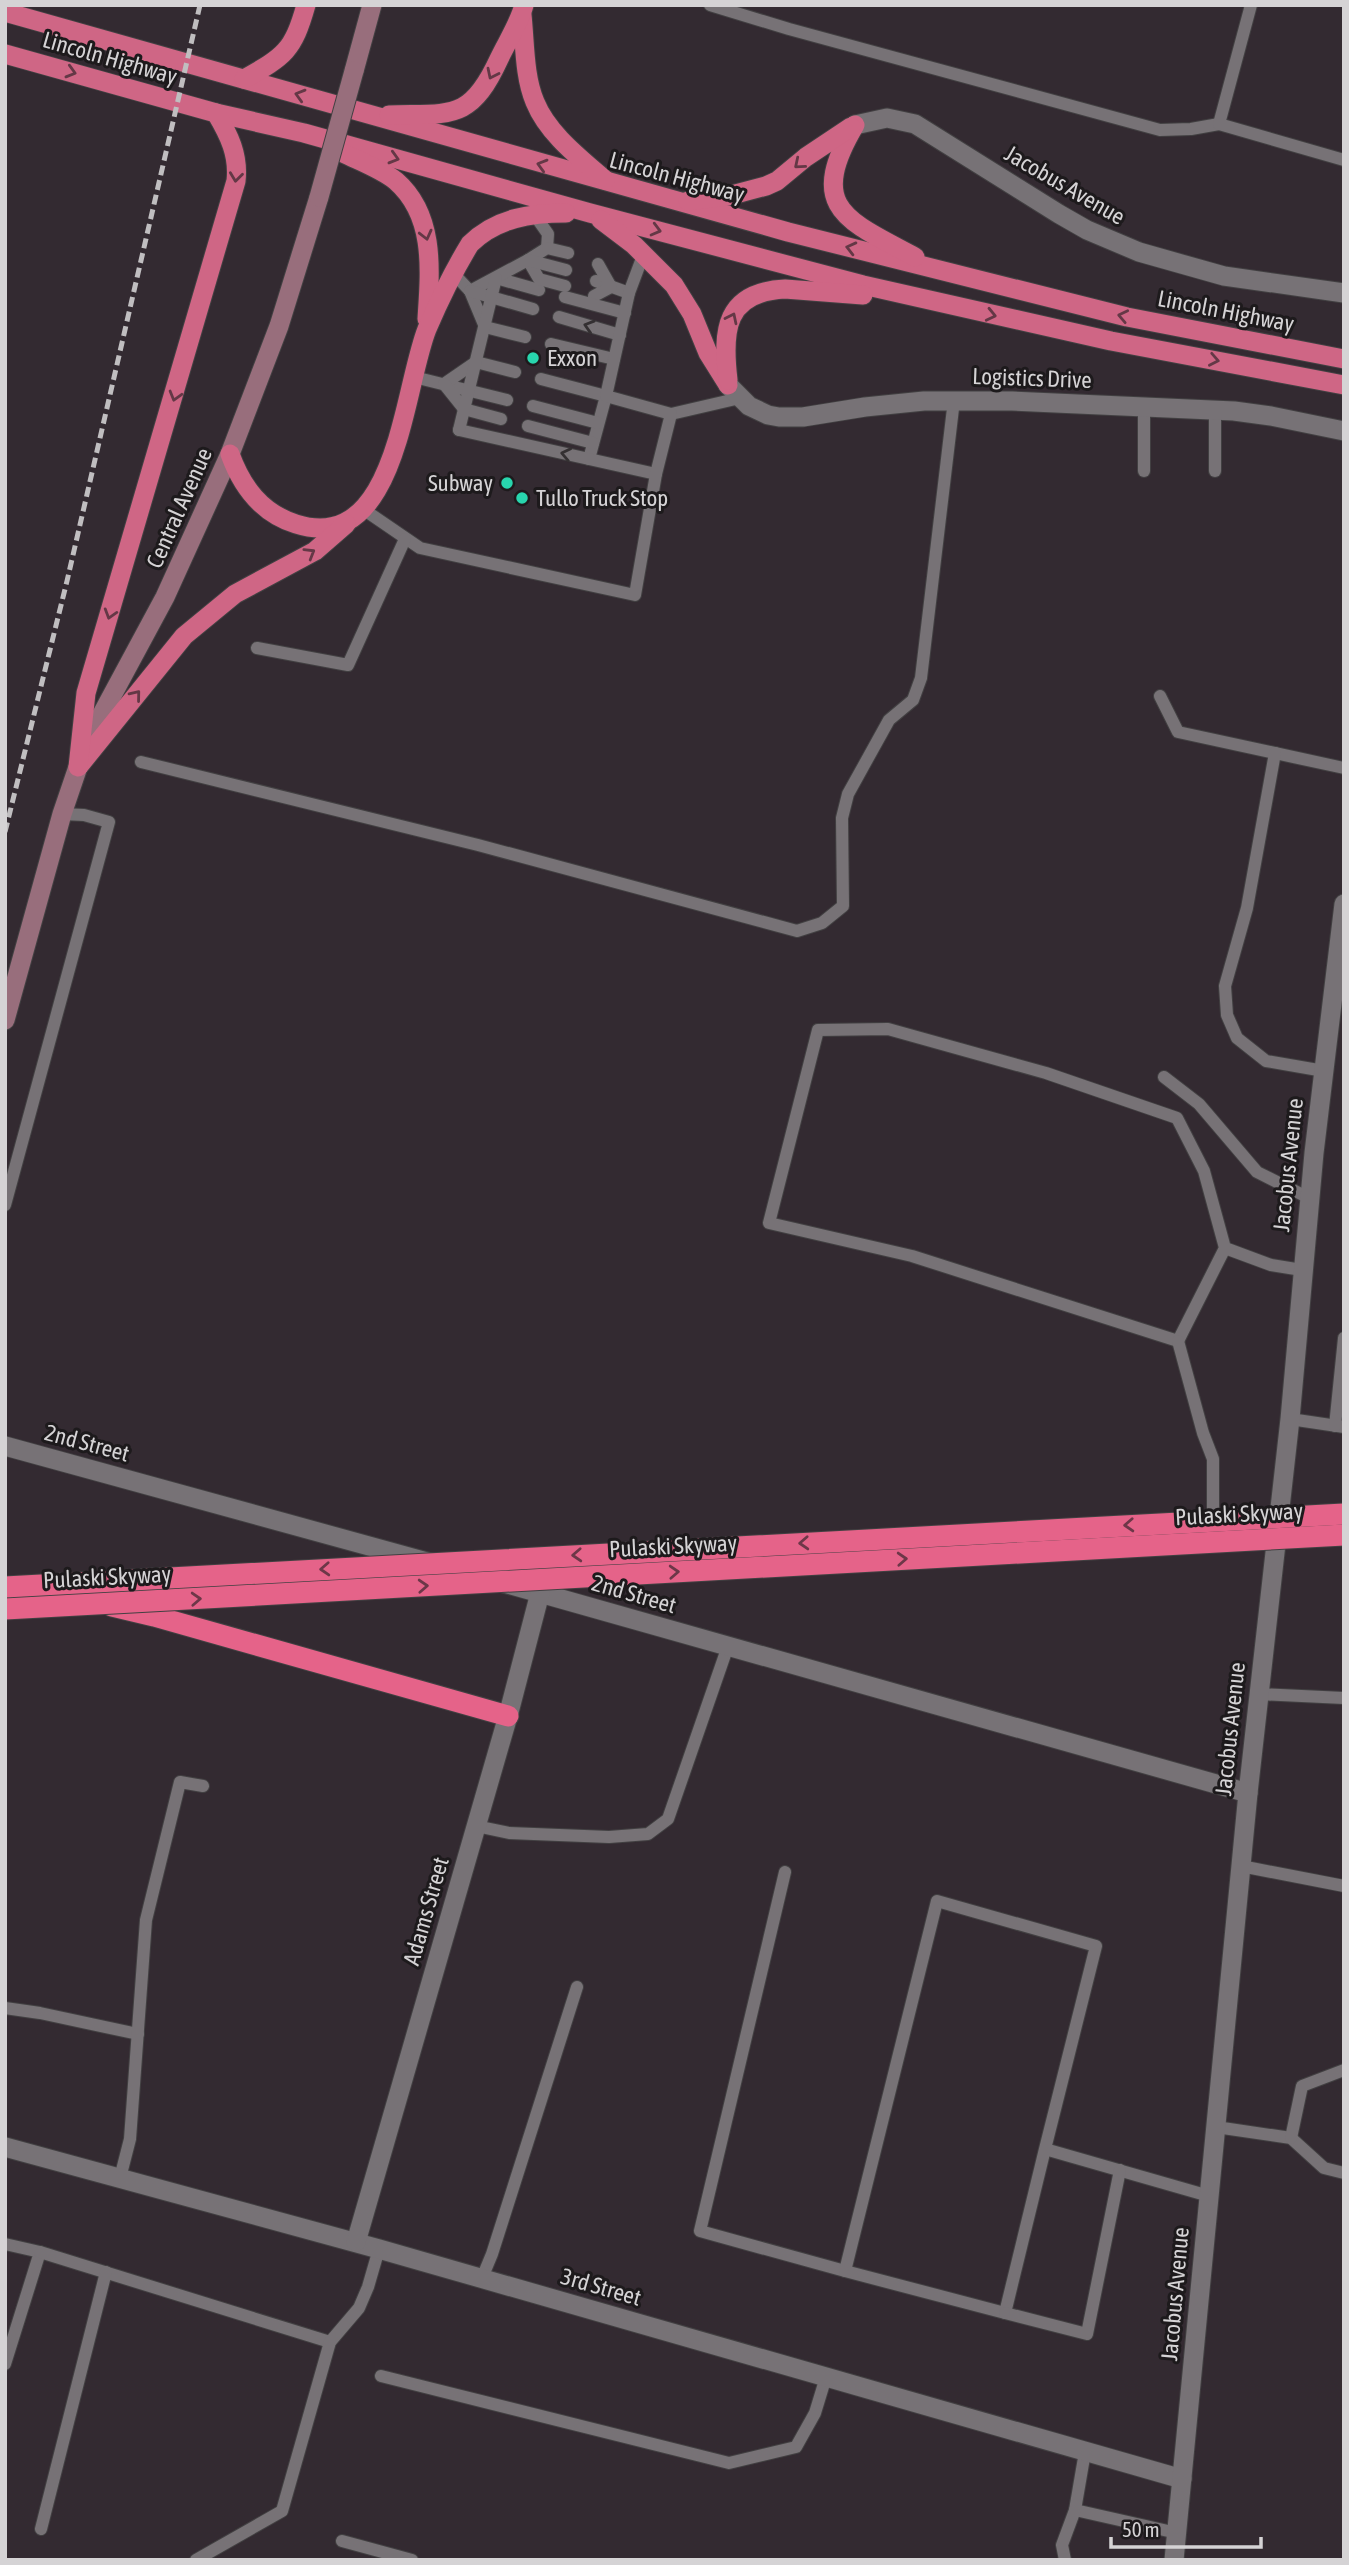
<svg xmlns="http://www.w3.org/2000/svg" width="1349" height="2565" viewBox="0 0 1349 2565" font-family="'Asap Condensed',sans-serif">
<style>
.built{fill:#332a31}
.lines{fill:none;stroke-linecap:round;stroke-linejoin:round}
.service-casing{stroke:#424042;stroke-width:14}
.minor-casing{stroke:#424042;stroke-width:21}
.secondary-casing{stroke:#424042;stroke-width:21}
.trunk-casing{stroke:#424042;stroke-width:21}
.motorway-casing{stroke:#424042;stroke-width:23}
.service{stroke:#777276;stroke-width:12}
.minor{stroke:#777276;stroke-width:19}
.secondary{stroke:#986e7c;stroke-width:19}
.trunk{stroke:#cf6685;stroke-width:19}
.motorway{stroke:#e56389;stroke-width:21}
.rail{stroke:#c0bec0;stroke-width:5;stroke-dasharray:10 5;stroke-linecap:butt}
.secondary-bridge-casing{stroke:#424042;stroke-width:21;stroke-linecap:butt}
.motorway-bridge-casing{stroke:#424042;stroke-width:23;stroke-linecap:butt}
.secondary-bridge{stroke:#986e7c;stroke-width:19}
.motorway-bridge{stroke:#e56389;stroke-width:21}
.oneway{stroke:#643846}
.oneway2{stroke:#343032}
.oneway3{stroke:#6d3748}
.poi-dot{fill:#28d5ad;stroke:#1d1a1c;stroke-width:2.5}
.labels{text-anchor:middle;stroke-width:6;stroke-linejoin:round;paint-order:stroke}
.street-label{font-size:23px;fill:#d5d3d5;stroke:#1d1a1c}
.poi-label{font-size:23px;fill:#d5d3d5;stroke:#1d1a1c;text-anchor:start}
</style>
<rect width="100%" height="100%" fill="#262326"/>
<!-- built -->
<rect class="built" x="5" y="5" width="1339" height="2555"/>
<g class="lines">
<!-- service casing -->
<g class="service-casing">
<g id="service">
<path d="M 710,5 L 789,29 L 1160,130 L 1191,129 L 1219,124"/>
<path d="M 1251,5 L 1219,124 L 1344,160"/>
<path d="M 534,214 L 548,234 L 547,248"/>
<path d="M 454,274 L 470,291 L 485,327 L 525,337"/>
<path d="M 496,278 L 539,290"/>
<path d="M 596,281 L 629,293"/>
<path d="M 565,286 L 539,279 L 528,260 L 547,248 L 568,253"/>
<path d="M 470,291 L 528,260 L 566,270"/>
<path d="M 470,291 L 533,309"/>
<path d="M 594,296 L 611,287 L 598,264"/>
<path d="M 565,297 L 625,313"/>
<path d="M 559,317 L 620,335"/>
<path d="M 551,344 L 614,359"/>
<path d="M 414,377 L 507,400"/>
<path d="M 541,379 L 606,396 L 589,459"/>
<path d="M 444,384 L 476,362 L 515,372"/>
<path d="M 444,384 L 464,409 L 501,419"/>
<path d="M 533,406 L 598,423"/>
<path d="M 1144,406 L 1144,471"/>
<path d="M 671,414 L 740,398"/>
<path d="M 528,426 L 593,443"/>
<path d="M 459,430 L 656,474"/>
<path d="M 459,430 L 496,278"/>
<path d="M 1215,471 L 1215,409"/>
<path d="M 363,509 L 420,548 L 635,595 L 656,474 L 671,414 L 606,396 L 629,293 L 644,253"/>
<path d="M 257,648 L 348,665 L 405,539"/>
<path d="M 1160,696 L 1178,732 L 1344,768"/>
<path d="M 1275,753 L 1247,908 L 1225,986 L 1227,1015 L 1237,1038 L 1266,1061 L 1324,1071"/>
<path d="M 141,762 L 478,845 L 797,931 L 822,923 L 843,906 L 842,818 L 848,794 L 889,720 L 913,700 L 921,678 L 954,400"/>
<path d="M 1164,1077 L 1199,1104 L 1257,1172 L 1309,1198"/>
<path d="M 5,1205 L 109,822 L 84,815 L 62,814"/>
<path d="M 1225,1248 L 1178,1341 L 912,1256 L 769,1223 L 818,1030 L 888,1029 L 1046,1073 L 1177,1118 L 1204,1171 L 1225,1248 L 1271,1265 L 1302,1270"/>
<path d="M 1178,1341 L 1203,1433 L 1213,1459 L 1213,1525"/>
<path d="M 1290,1419 L 1344,1427"/>
<path d="M 1335,1426 L 1344,1338"/>
<path d="M 1258,1694 L 1344,1698"/>
<path d="M 476,1826 L 509,1833 L 609,1837 L 648,1834 L 668,1819 L 728,1646"/>
<path d="M 1241,1866 L 1344,1886"/>
<path d="M 785,1872 L 700,2231 L 845,2271"/>
<path d="M 5,2008 L 40,2013 L 138,2034"/>
<path d="M 1216,2127 L 1291,2138 L 1324,2168 L 1344,2173"/>
<path d="M 1291,2138 L 1302,2086 L 1344,2070"/>
<path d="M 1045,2149 L 1096,1946 L 937,1901 L 845,2271 L 1005,2313 L 1045,2149 L 1209,2196"/>
<path d="M 120,2178 L 130,2139 L 146,1920 L 180,1782 L 203,1786"/>
<path d="M 5,2244 L 40,2252 L 5,2364"/>
<path d="M 40,2252 L 330,2342"/>
<path d="M 482,2278 L 492,2254 L 577,1987"/>
<path d="M 1005,2313 L 1087,2334 L 1120,2170"/>
<path d="M 381,2376 L 729,2463 L 796,2447 L 815,2413 L 826,2377"/>
<path d="M 1075,2510 L 1177,2533"/>
<path d="M 41,2529 L 106,2272"/>
<path d="M 342,2541 L 412,2560"/>
<path d="M 196,2560 L 282,2511 L 330,2342 L 359,2308 L 368,2287 L 379,2249"/>
<path d="M 1065,2560 L 1062,2545 L 1075,2510 L 1085,2452"/>
</g>
</g>
<!-- minor casing -->
<g class="minor-casing">
<g id="minor">
<path d="M 855,125 L 887,118 L 915,124 L 1059,214 L 1087,230 L 1139,252 L 1224,276 L 1344,293"/>
<path d="M 728,385 L 749,406 L 768,415 L 779,417 L 803,417 L 865,407 L 924,401 L 1012,401 L 1234,411 L 1271,416 L 1344,431"/>
<path d="M 5,1446 L 540,1593 L 1248,1793"/>
<path d="M 5,2147 L 379,2249 L 1182,2479"/>
<path d="M 356,2242 L 508,1716 L 540,1593"/>
<path d="M 1174,2560 L 1248,1793 L 1290,1419 L 1314,1153 L 1344,904"/>
</g>
</g>
<!-- secondary casing -->
<g class="secondary-casing">
<g id="secondary">
<path d="M 354,71 L 372,5"/>
<path d="M 5,1020 L 62,814 L 78,767 L 95,727 L 165,597 L 230,454 L 279,326 L 319,197"/>
</g>
</g>
<!-- trunk casing -->
<g class="trunk-casing">
<g id="trunk">
<path d="M 5,12 L 788,232 L 1127,317 L 1344,359"/>
<path d="M 522,15 C 525,43 524,76 535,102 C 548,134 580,158 605,180"/>
<path d="M 5,54 L 216,113 L 304,133 L 590,213 L 863,285 L 1111,341 L 1344,385"/>
<path d="M 244,79 C 285,56 293,51 306,5"/>
<path d="M 389,115 C 451,113 470,122 499,59 C 507,42 519,24 524,5"/>
<path d="M 855,125 C 806,208 846,220 915,257"/>
<path d="M 343,153 C 359,161 381,169 396,181 C 436,216 430,272 427,319"/>
<path d="M 688,201 L 728,196 L 766,186 L 777,181 L 806,157 L 851,127"/>
<path d="M 601,220 L 634,245 L 674,285 L 692,314 L 708,353 L 728,385"/>
<path d="M 728,380 C 722,330 725,292 785,289 L 863,295"/>
<path d="M 230,454 C 242,487 261,513 296,524 C 397,556 403,389 427,329 C 439,301 454,270 470,244 C 496,218 531,213 566,213"/>
<path d="M 79,766 L 184,636 L 235,594 L 315,551 L 346,524"/>
<path d="M 78,767 L 86,693 L 236,181 C 239,155 229,135 216,113"/>
</g>
</g>
<!-- motorway casing -->
<g class="motorway-casing">
<path id="motorway" d="M 112,1606 L 154,1616 L 508,1716"/>
</g>
<!-- service -->
<use href="#service" class="service"/>
<!-- minor -->
<use href="#minor" class="minor"/>
<!-- secondary -->
<use href="#secondary" class="secondary"/>
<!-- trunk -->
<use href="#trunk" class="trunk"/>
<!-- motorway -->
<use href="#motorway" class="motorway"/>
<!-- rail -->
<path class="rail" d="M 5,832 L 67,581 L 200,5"/>
<!-- secondary-bridge casing -->
<g class="secondary-bridge-casing">
<path id="secondary-bridge" d="M 319,197 L 354,71"/>
</g>
<!-- motorway-bridge casing -->
<g class="motorway-bridge-casing">
<g id="motorway-bridge">
<path d="M 5,1587 L 1344,1514"/>
<path d="M 5,1609 L 1344,1535"/>
</g>
</g>
<!-- secondary-bridge -->
<use href="#secondary-bridge" class="secondary-bridge"/>
<!-- motorway-bridge -->
<use href="#motorway-bridge" class="motorway-bridge"/>
</g>
<!-- one-way arrows -->
<defs><path id="oneway-chevron" d="M-2-3.5L2.5 0L-2 3.5" fill="none" stroke-width="1.6" stroke-linecap="round" stroke-linejoin="round" transform="scale(1.75)"/></defs>
<g class="oneway">
<use href="#oneway-chevron" transform="translate(71 72) rotate(16)"/>
<use href="#oneway-chevron" transform="translate(492 74) rotate(116)"/>
<use href="#oneway-chevron" transform="translate(300 95) rotate(-164)"/>
<use href="#oneway-chevron" transform="translate(394 158) rotate(16)"/>
<use href="#oneway-chevron" transform="translate(799 164) rotate(140)"/>
<use href="#oneway-chevron" transform="translate(542 165) rotate(-164)"/>
<use href="#oneway-chevron" transform="translate(236 177) rotate(97)"/>
<use href="#oneway-chevron" transform="translate(656 230) rotate(15)"/>
<use href="#oneway-chevron" transform="translate(426 235) rotate(76)"/>
<use href="#oneway-chevron" transform="translate(851 248) rotate(-166)"/>
<use href="#oneway-chevron" transform="translate(991 315) rotate(13)"/>
<use href="#oneway-chevron" transform="translate(1123 316) rotate(-168)"/>
<use href="#oneway-chevron" transform="translate(732 318) rotate(-64)"/>
<use href="#oneway-chevron" transform="translate(1214 360) rotate(11)"/>
<use href="#oneway-chevron" transform="translate(175 396) rotate(106)"/>
<use href="#oneway-chevron" transform="translate(310 553) rotate(-31)"/>
<use href="#oneway-chevron" transform="translate(110 614) rotate(107)"/>
<use href="#oneway-chevron" transform="translate(136 695) rotate(-51)"/>
</g>
<g class="oneway2">
<use href="#oneway-chevron" transform="translate(589 326) rotate(-163)"/>
<use href="#oneway-chevron" transform="translate(566 454) rotate(-168)"/>
</g>
<g class="oneway3">
<use href="#oneway-chevron" transform="translate(1129 1525) rotate(177)"/>
<use href="#oneway-chevron" transform="translate(804 1543) rotate(177)"/>
<use href="#oneway-chevron" transform="translate(577 1555) rotate(177)"/>
<use href="#oneway-chevron" transform="translate(902 1559) rotate(-3)"/>
<use href="#oneway-chevron" transform="translate(325 1569) rotate(177)"/>
<use href="#oneway-chevron" transform="translate(674 1572) rotate(-3)"/>
<use href="#oneway-chevron" transform="translate(423 1586) rotate(-3)"/>
<use href="#oneway-chevron" transform="translate(196 1599) rotate(-3)"/>
</g>
<!-- markers -->
<g class="poi-dot">
<circle cx="533" cy="358" r="7"/>
<circle cx="507" cy="483" r="7"/>
<circle cx="522" cy="498" r="7"/>
</g>
<g class="labels">
<!-- street labels -->
<g class="street-label">
<text transform="translate(110 58) rotate(16)" y="8">Lincoln Highway</text>
<text transform="translate(677 177) rotate(15)" y="8">Lincoln Highway</text>
<text transform="translate(1065 185) rotate(30)" y="8">Jacobus Avenue</text>
<text transform="translate(1226 311) rotate(11)" y="8">Lincoln Highway</text>
<text transform="translate(1032 378) rotate(2)" y="8">Logistics Drive</text>
<text transform="translate(179 508) rotate(-66)" y="8">Central Avenue</text>
<text transform="translate(1288 1165) rotate(-84)" y="8">Jacobus Avenue</text>
<text transform="translate(87 1443) rotate(15)" y="8">2nd Street</text>
<text transform="translate(1239 1514) rotate(-3)" y="8">Pulaski Skyway</text>
<text transform="translate(673 1546) rotate(-3)" y="8">Pulaski Skyway</text>
<text transform="translate(107 1577) rotate(-3)" y="8">Pulaski Skyway</text>
<text transform="translate(634 1594) rotate(16)" y="8">2nd Street</text>
<text transform="translate(1230 1729) rotate(-84)" y="8">Jacobus Avenue</text>
<text transform="translate(426 1911) rotate(-74)" y="8">Adams Street</text>
<text transform="translate(601 2287) rotate(16)" y="8">3rd Street</text>
<text transform="translate(1175 2294) rotate(-85)" y="8">Jacobus Avenue</text>
</g>
<!-- poi labels -->
<g class="poi-label">
<text x="547" y="366">Exxon</text>
<text x="493" y="491" text-anchor="end">Subway</text>
<text x="536" y="506">Tullo Truck Stop</text>
</g>
</g>
<!-- border -->
<rect width="1349" height="2565" fill="none" stroke="#d5d3d5" stroke-width="14"/>
<!-- scale -->
<path d="M1111 2537v10h150v-10" fill="none" stroke="#d5d3d5" stroke-width="3.5"/>
<text x="1122" y="2537" font-size="21" fill="#d5d3d5" stroke="#1d1a1c" stroke-width="5" paint-order="stroke">50 m</text>
</svg>
